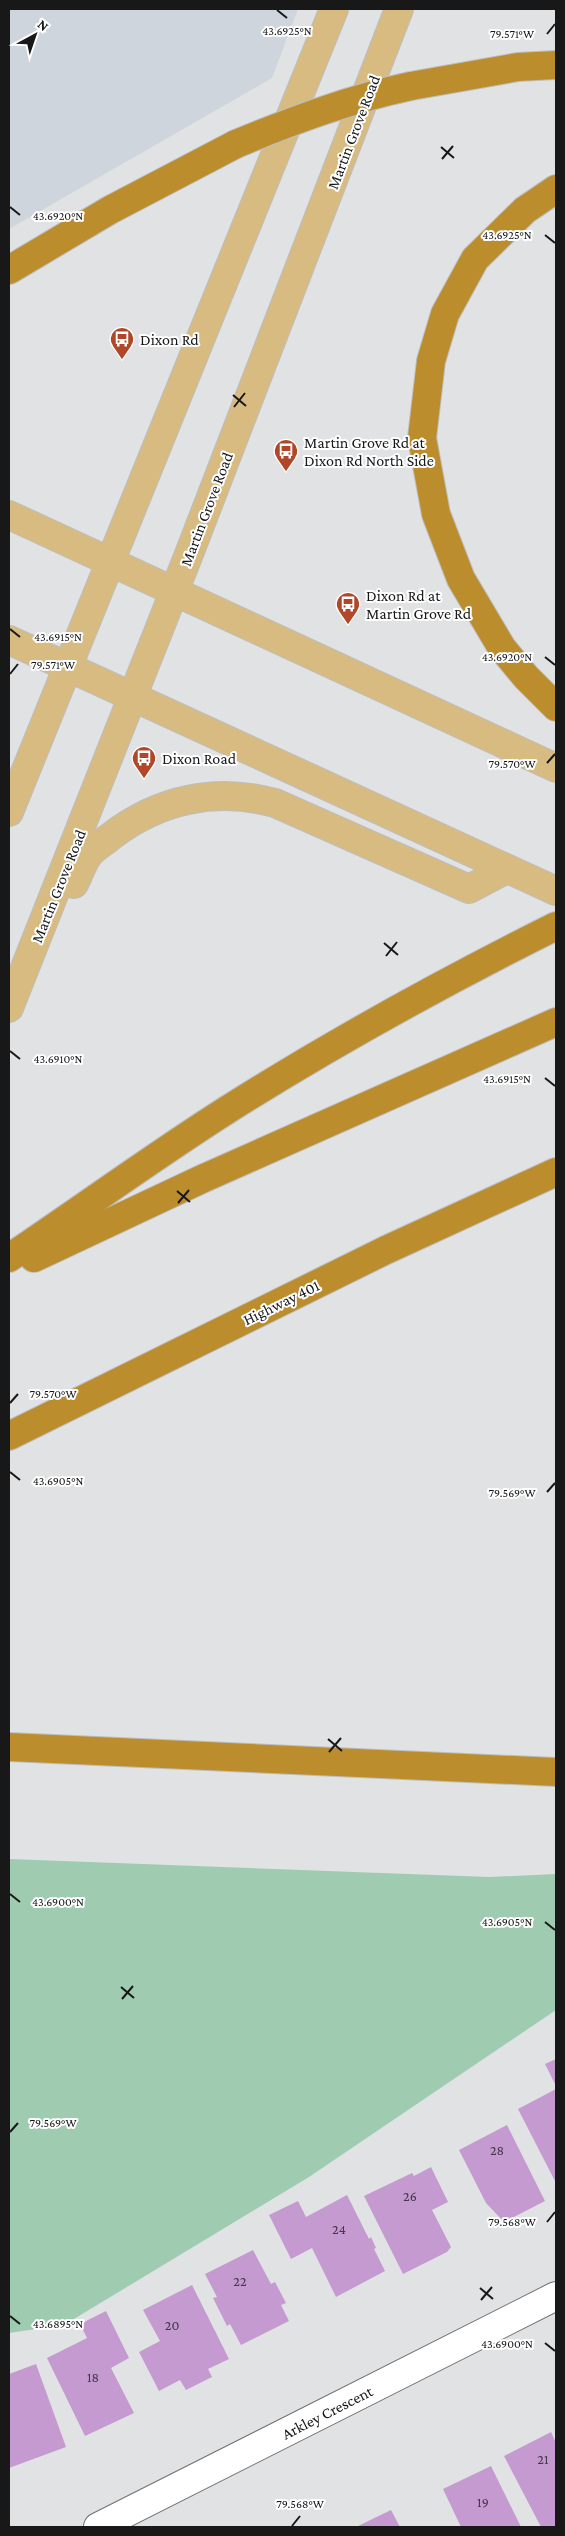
<svg xmlns="http://www.w3.org/2000/svg" width="565" height="2536" viewBox="0 0 565 2536" font-family="'Crimson Pro',serif">
<style>
.built{fill:#cfd5dc}
.green{fill:#9fccb1}
.building{fill:#c59ad0}
.lines{fill:none;stroke-linecap:round;stroke-linejoin:round}
.minor-casing{stroke:#717172;stroke-width:30}
.major-casing{stroke:#bebebf;stroke-width:30}
.highway-casing{stroke:#bebebf;stroke-width:30}
.minor{stroke:#fff;stroke-width:28}
.major{stroke:#d7bb81;stroke-width:28}
.highway{stroke:#bc8d2d;stroke-width:28}
.highway-bridge-casing{stroke:#bebebf;stroke-width:30;stroke-linecap:butt}
.highway-bridge{stroke:#bc8d2d;stroke-width:28}
.ticks{fill:none;stroke:#181819;stroke-width:2}
.labels{text-anchor:middle;stroke-width:4;stroke-linejoin:round;paint-order:stroke}
.number-label{font-size:14px;fill:#433847}
.street-label{font-size:16px;fill:#181819;stroke:#fff}
.poi-label{font-size:16px;fill:#181819;stroke:#fff;text-anchor:start}
.ticks-label{font-size:12px;text-anchor:middle;fill:#181819;stroke:#fff;stroke-width:4;stroke-linejoin:round;paint-order:stroke}
</style>
<rect width="100%" height="100%" fill="#e1e2e3"/>
<!-- built -->
<path class="built" d="M 9,9 L 298,9 L 272,78 L 9,229 Z"/>
<!-- green -->
<path class="green" d="M 9,1859 L 489,1877 L 556,1874 L 556,2010 L 309,2177 L 64,2325 L 9,2333 Z"/>
<!-- building -->
<g class="building">
<path d="M 556,2059 L 556,2086 L 545,2064 Z"/>
<path d="M 556,2089 L 556,2183 L 518,2109 Z"/>
<path d="M 507,2125 L 545,2201 L 504,2222 L 486,2203 L 459,2150 Z"/>
<path d="M 431,2167 L 448,2202 L 432,2210 L 451,2247 L 447,2252 L 403,2274 L 364,2196 L 412,2173 L 414,2176 Z"/>
<path d="M 347,2195 L 369,2239 L 371,2237 L 376,2248 L 374,2249 L 385,2271 L 336,2297 L 312,2248 L 291,2259 L 269,2215 L 298,2201 L 306,2217 Z"/>
<path d="M 253,2250 L 271,2284 L 275,2282 L 286,2303 L 281,2305 L 289,2321 L 241,2345 L 230,2324 L 227,2326 L 213,2298 L 217,2297 L 205,2274 Z"/>
<path d="M 192,2285 L 229,2359 L 208,2369 L 212,2377 L 186,2390 L 180,2380 L 159,2391 L 139,2352 L 160,2341 L 143,2310 Z"/>
<path d="M 106,2311 L 129,2358 L 111,2368 L 134,2413 L 85,2436 L 47,2358 L 87,2338 L 80,2324 Z"/>
<path d="M 36,2364 L 66,2447 L 9,2468 L 9,2374 Z"/>
<path d="M 551,2432 L 556,2443 L 556,2526 L 541,2527 L 504,2456 Z"/>
<path d="M 491,2466 L 521,2527 L 461,2527 L 443,2489 Z"/>
<path d="M 391,2510 L 400,2527 L 356,2527 Z"/>
</g>
<g class="lines">
<!-- minor casing -->
<g class="minor-casing">
<path id="minor" d="M 98,2527 L 556,2296"/>
</g>
<!-- major casing -->
<g class="major-casing">
<g id="major">
<path d="M 9,515 L 556,768"/>
<path d="M 9,640 L 556,891"/>
<path d="M 9,812 L 334,9"/>
<path d="M 74,884 C 78,876 82,865 87,857 C 92,849 103,843 110,837 C 159,799 216,787 275,803 L 469,889 L 507,869"/>
<path d="M 9,1008 L 189,554 L 399,9"/>
</g>
</g>
<!-- highway casing -->
<g class="highway-casing">
<g id="highway">
<path d="M 411,86 L 518,67 L 556,65"/>
<path d="M 556,189 L 525,210 L 475,259 L 445,314 L 431,361 L 422,438 L 436,514 L 461,579 L 502,648 L 526,677 L 556,707"/>
<path d="M 9,270 L 110,210 L 236,144"/>
<path d="M 9,1258 C 82,1209 153,1157 227,1110 C 333,1043 444,982 556,926"/>
<path d="M 34,1258 L 202,1179 L 556,1022"/>
<path d="M 9,1436 L 386,1250 L 556,1172"/>
<path d="M 9,1747 L 556,1772"/>
</g>
</g>
<!-- minor -->
<use href="#minor" class="minor"/>
<!-- major -->
<use href="#major" class="major"/>
<!-- highway -->
<use href="#highway" class="highway"/>
<!-- highway-bridge casing -->
<g class="highway-bridge-casing">
<path id="highway-bridge" d="M 236,144 C 294,120 350,99 411,86"/>
</g>
<!-- highway-bridge -->
<use href="#highway-bridge" class="highway-bridge"/>
</g>
<!-- ticks -->
<path class="ticks" d="M 277,10 L 287,18M 547,34 L 555,24M 441,147 L 454,158M 442,159 L 453,146M 10,207 L 20,215M 545,235 L 555,243M 233,395 L 246,406M 234,407 L 245,393M 10,629 L 20,637M 545,657 L 555,665M 10,674 L 18,664M 547,763 L 555,754M 384,943 L 398,955M 386,956 L 397,942M 10,1051 L 20,1059M 545,1078 L 555,1086M 177,1191 L 190,1202M 178,1203 L 189,1190M 10,1403 L 18,1394M 10,1472 L 20,1480M 547,1492 L 555,1483M 328,1739 L 342,1751M 329,1752 L 341,1738M 10,1894 L 20,1902M 545,1922 L 555,1930M 121,1987 L 134,1998M 122,1999 L 133,1986M 10,2132 L 18,2123M 547,2222 L 555,2212M 480,2288 L 493,2299M 481,2300 L 492,2287M 10,2316 L 20,2324M 545,2343 L 555,2351M 292,2526 L 300,2516"/>
<!-- icons -->
<defs>
<g id="bus-pin" transform="scale(1.25)"><path d="M0 17L-7.5 6A9.5 9.5 0 1 1 7.5 6Z" fill="#b04728" stroke="#fff"/><path d="M-5-6H5V4H4V6H2V4H-2V6H-4V4H-5ZM-3.5-4V0h7V-4ZM-3.5 1.2v1.5H-2V1.2ZM2 1.2v1.5H3.5V1.2Z" fill="#fff"/></g>
</defs>
<g fill-rule="evenodd">
<use href="#bus-pin" x="122" y="339"/>
<use href="#bus-pin" x="286" y="451"/>
<use href="#bus-pin" x="348" y="604"/>
<use href="#bus-pin" x="144" y="758"/>
</g>
<g class="labels">
<!-- number labels -->
<g class="number-label">
<text x="497" y="2155">28</text>
<text x="410" y="2201">26</text>
<text x="339" y="2234">24</text>
<text x="240" y="2286">22</text>
<text x="172" y="2330">20</text>
<text x="93" y="2382">18</text>
<text x="543" y="2464">21</text>
<text x="483" y="2507">19</text>
</g>
<!-- street labels -->
<g class="street-label">
<text transform="translate(353 132) rotate(-69)" y="6">Martin Grove Road</text>
<text transform="translate(206 509) rotate(-69)" y="6">Martin Grove Road</text>
<text transform="translate(58 886) rotate(-68)" y="6">Martin Grove Road</text>
<text transform="translate(281 1302) rotate(-26)" y="6">Highway 401</text>
<text transform="translate(327 2412) rotate(-27)" y="6">Arkley Crescent</text>
</g>
<!-- poi labels -->
<g class="poi-label">
<text x="140" y="345">Dixon Rd</text>
<text x="304" y="448">Martin Grove Rd at<tspan x="304" dy="18">Dixon Rd North Side</tspan></text>
<text x="366" y="601">Dixon Rd at<tspan x="366" dy="18">Martin Grove Rd</tspan></text>
<text x="162" y="764">Dixon Road</text>
</g>
</g>
<g class="ticks-label">
<text x="287" y="35">43.6925°N</text>
<text x="512" y="38">79.571°W</text>
<text x="58" y="220">43.6920°N</text>
<text x="507" y="239">43.6925°N</text>
<text x="58" y="641">43.6915°N</text>
<text x="507" y="661">43.6920°N</text>
<text x="53" y="669">79.571°W</text>
<text x="512" y="768">79.570°W</text>
<text x="58" y="1063">43.6910°N</text>
<text x="507" y="1083">43.6915°N</text>
<text x="53" y="1398">79.570°W</text>
<text x="58" y="1485">43.6905°N</text>
<text x="512" y="1497">79.569°W</text>
<text x="58" y="1906">43.6900°N</text>
<text x="507" y="1926">43.6905°N</text>
<text x="53" y="2127">79.569°W</text>
<text x="512" y="2226">79.568°W</text>
<text x="58" y="2328">43.6895°N</text>
<text x="507" y="2348">43.6900°N</text>
<text x="300" y="2508">79.568°W</text>
</g>
<!-- border -->
<rect width="565" height="2536" fill="none" stroke="#181819" stroke-width="20"/>
<!-- north arrow -->
<g transform="translate(35 35) rotate(40)" stroke="#ffffff" stroke-width="4" paint-order="stroke">
<path d="M0-4L9 19L0 12L-9 19Z" fill="#181819"/>
<text y="-8" font-size="14" font-weight="bold" text-anchor="middle" fill="#181819">N</text>
</g>
</svg>
